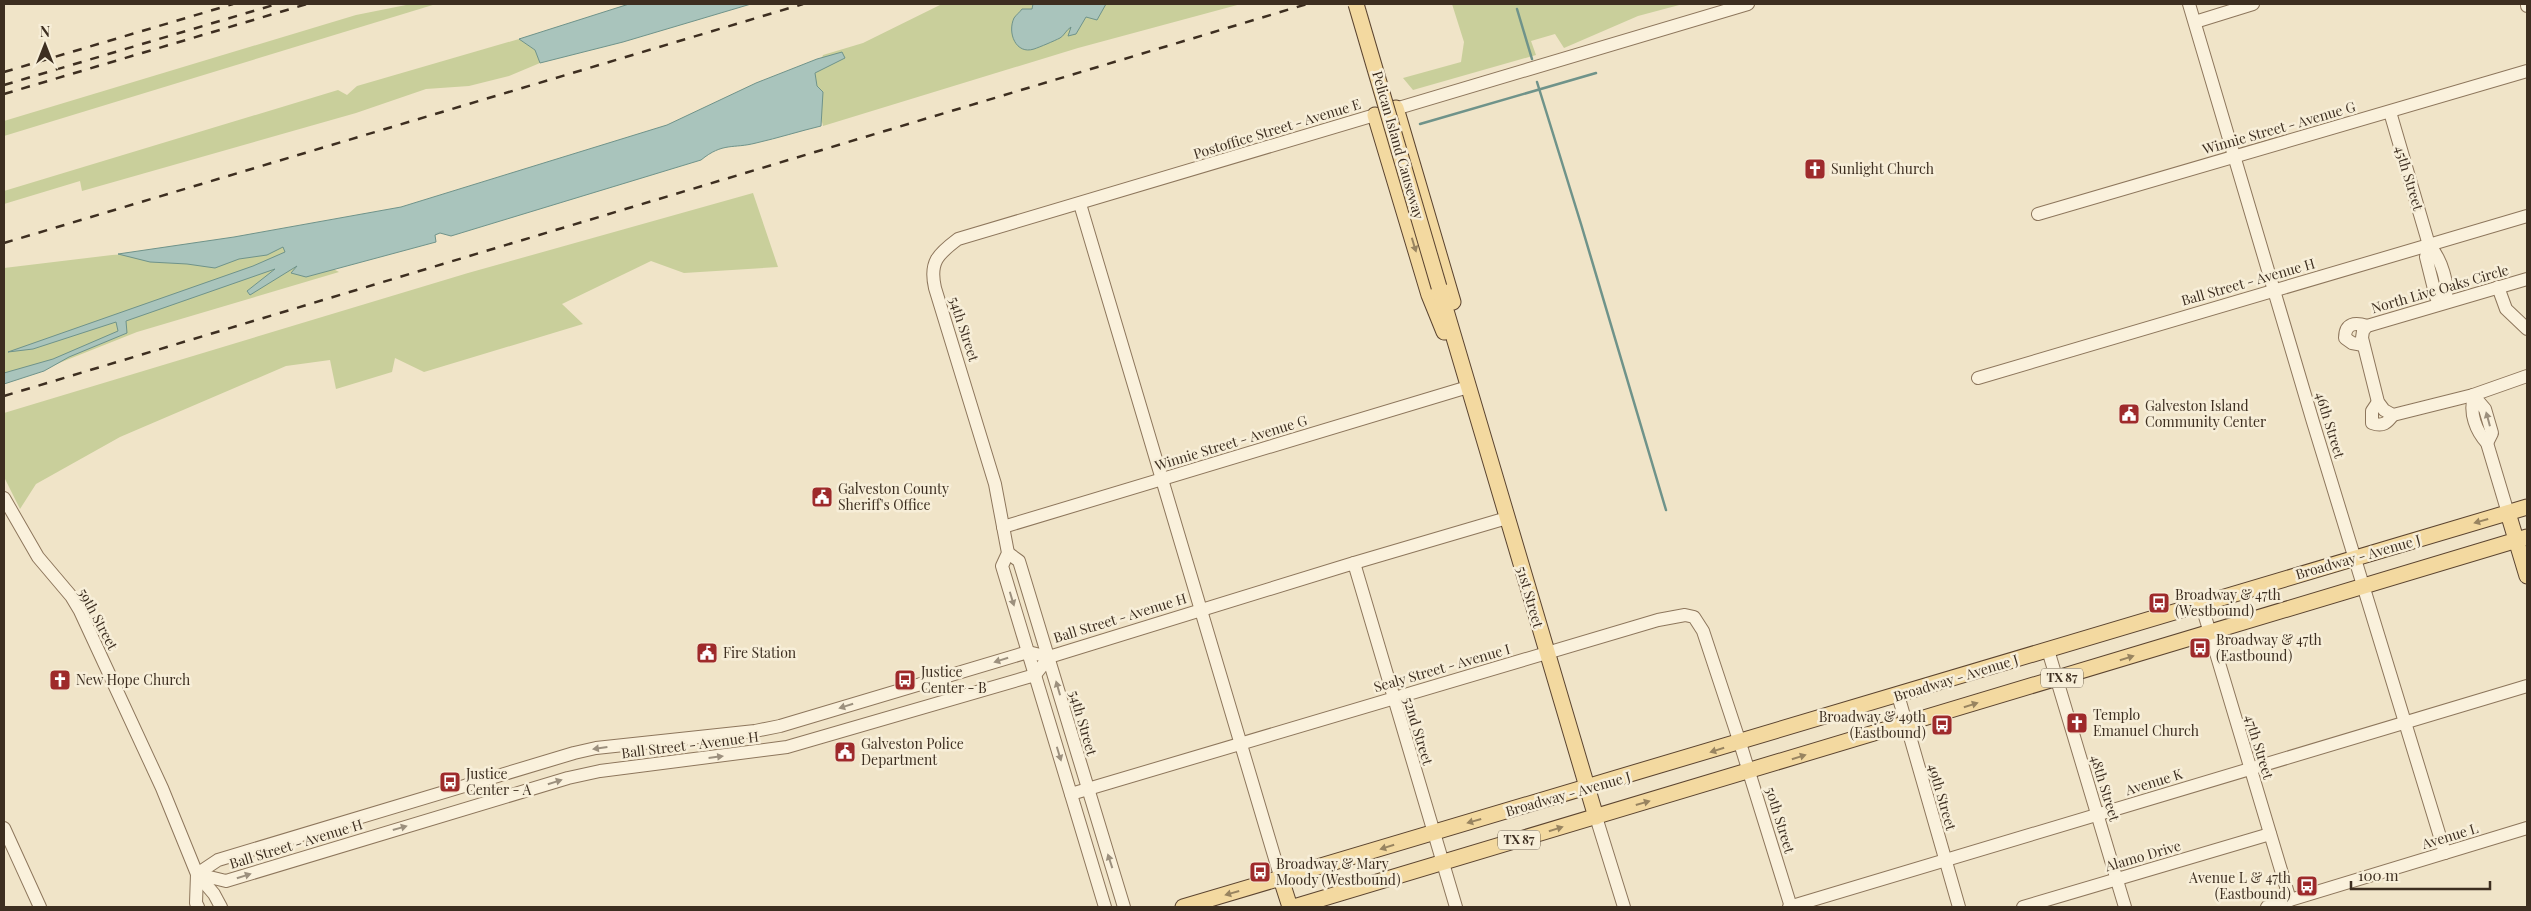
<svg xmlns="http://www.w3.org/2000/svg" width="2531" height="911" viewBox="0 0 2531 911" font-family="'Playfair Display',serif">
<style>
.green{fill:#c9cf9b}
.water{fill:#a9c4bc;stroke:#6f938a}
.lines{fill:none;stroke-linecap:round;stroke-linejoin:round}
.stream{stroke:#6f938a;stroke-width:2.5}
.minor-casing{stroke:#8d765c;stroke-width:14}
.major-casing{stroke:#5b4430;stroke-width:17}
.minor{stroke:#faf1dc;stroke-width:12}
.major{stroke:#f3d9a0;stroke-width:15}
.rail{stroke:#3d2e20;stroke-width:2.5;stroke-dasharray:9 9;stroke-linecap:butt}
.major-bridge-casing{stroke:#5b4430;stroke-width:17;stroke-linecap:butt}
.major-bridge{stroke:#f3d9a0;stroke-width:15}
.oneway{fill:#988460}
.oneway2{fill:#9c907e}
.labels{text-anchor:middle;stroke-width:5;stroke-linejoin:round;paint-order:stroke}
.shield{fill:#f7eed8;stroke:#756857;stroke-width:1}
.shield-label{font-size:12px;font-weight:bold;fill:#3d2e20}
.street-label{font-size:14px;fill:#3d2e20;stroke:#f7eed8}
.poi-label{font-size:14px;fill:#3d2e20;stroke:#f7eed8;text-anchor:start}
</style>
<rect width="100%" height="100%" fill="#f0e4c8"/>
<!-- green -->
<g class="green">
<path d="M 411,4 L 436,4 L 4,136 L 4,121 L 356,15 Z"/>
<path d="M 942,4 L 1241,4 L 1078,48 L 823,126 L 812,82 L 823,55 L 863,43 Z"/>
<path d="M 1452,4 L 1683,4 L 1638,16 L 1564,48 L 1555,34 L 1531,41 L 1536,55 L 1413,90 L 1403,78 L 1461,62 L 1464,42 Z"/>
<path d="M 519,39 L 535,50 L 540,63 L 509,76 L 469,86 L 426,89 L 356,113 L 82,191 L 80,181 L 4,204 L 4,191 L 338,90 L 347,95 L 357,86 Z"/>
<path d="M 753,193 L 778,267 L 684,273 L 651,261 L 562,304 L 583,324 L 424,372 L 395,358 L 392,372 L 336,389 L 330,360 L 286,366 L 120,437 L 36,484 L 20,509 L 4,477 L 4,413 L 468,273 Z"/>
<path d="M 283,243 L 339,272 L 137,332 L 44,369 L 4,382 L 4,268 L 112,255 Z"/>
</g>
<!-- water -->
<g class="water">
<path d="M 629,4 L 751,4 L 623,42 L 540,63 L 535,50 L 519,39 Z"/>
<path d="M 1033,4 L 1106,4 L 1097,20 L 1086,17 L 1076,34 L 1068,36 L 1071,27 C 1066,30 1064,36 1060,38 C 1054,41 1040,47 1034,49 C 1016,55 1007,33 1014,18 C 1016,15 1020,12 1022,9 L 1032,9 Z"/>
<path d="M 842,52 L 845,58 L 815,73 L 817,86 L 823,92 L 821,126 C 800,131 778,138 756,143 C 733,149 723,142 701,160 L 451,236 L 440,233 L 435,235 L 436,242 L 306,277 L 291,273 L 297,266 L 250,295 L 247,291 L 275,269 L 126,321 L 127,333 L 69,357 L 44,371 L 4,384 L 4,373 L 53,359 L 118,331 L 116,322 L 33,349 L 8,352 L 253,266 L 285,252 L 283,247 L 267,255 L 239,259 L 215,268 L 187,264 L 150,262 L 118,254 L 234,237 L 401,207 L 667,125 L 756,83 L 817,59 Z"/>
</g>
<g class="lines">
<!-- stream -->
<g class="stream">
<path d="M 1517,9 L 1532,59"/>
<path d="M 1537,82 L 1581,224 L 1666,510"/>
<path d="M 1420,124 L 1596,73"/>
</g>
<!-- minor casing -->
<g class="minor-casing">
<g id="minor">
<path d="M 2189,4 L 2313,422 L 2445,853"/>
<path d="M 2527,4 L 2527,6"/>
<path d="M 2195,22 L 2253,4"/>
<path d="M 2390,112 L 2429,245"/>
<path d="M 1080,204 L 1281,879"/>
<path d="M 2038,214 L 2527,71"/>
<path d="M 2429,245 C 2441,258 2450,285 2445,302 L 2436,297 L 2426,257 Z"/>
<path d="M 2527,279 L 2367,326 L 2363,331 L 2362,338 L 2378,402 L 2384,410 L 2393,415 L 2473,395 L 2527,376"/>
<path d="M 2498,287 L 2506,309 L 2527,329"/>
<path d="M 2363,345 L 2352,343 L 2345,338 C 2345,323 2355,322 2367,326"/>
<path d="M 1978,378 L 2527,216"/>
<path d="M 2473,395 L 2485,409 L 2492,433 L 2487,443"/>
<path d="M 2474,397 C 2469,413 2476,431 2487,443 L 2508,513"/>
<path d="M 2378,402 L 2372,411 L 2372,423 C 2383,427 2387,423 2393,415"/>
<path d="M 4,498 L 38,557 L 71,596 L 80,611 L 162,788 L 197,874 L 214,894 L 221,907"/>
<path d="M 1003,527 L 1468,387"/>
<path d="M 1008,553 L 1019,561 L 1124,907"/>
<path d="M 1354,563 L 1507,518"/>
<path d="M 2201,603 L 2290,900"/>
<path d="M 2048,650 L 2125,907"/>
<path d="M 1898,695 L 1959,907"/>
<path d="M 1071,794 L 1658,620 L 1685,615 L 1694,617 L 1703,631 L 1740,743 L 1791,907"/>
<path d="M 1596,817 L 1624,907"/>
<path d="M 4,828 L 40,907"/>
<path d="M 197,874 L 218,860 L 574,753 L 596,748 L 755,731 L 780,726 L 1028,652 L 1049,657 L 1354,563 L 1456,907"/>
<path d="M 197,874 L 226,881 L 568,778 L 600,771 L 787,747 L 1035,675 L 1049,657"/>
<path d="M 197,874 L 196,903 L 198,907"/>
<path d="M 1105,907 L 1002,566 L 1008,553 L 995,484 L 935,288 C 929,262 938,254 958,239 L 1748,4"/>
<path d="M 1789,907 L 2527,686"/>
<path d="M 2023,907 L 2270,834"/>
<path d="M 2267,907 L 2527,828"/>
</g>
</g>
<!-- major casing -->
<g class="major-casing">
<g id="major">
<path d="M 1396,108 L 1453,302"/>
<path d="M 1375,115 L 1429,295 L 1444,332"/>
<path d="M 1439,287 L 1596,817"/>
<path d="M 2508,513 L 2527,576"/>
<path d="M 1281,879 L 1290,907"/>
<path d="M 1183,907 L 2527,507"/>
<path d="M 1294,907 L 2527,537"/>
</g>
</g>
<!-- minor -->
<use href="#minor" class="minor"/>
<!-- major -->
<use href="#major" class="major"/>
<!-- rail -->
<g class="rail">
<path d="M 4,72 L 233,4"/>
<path d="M 4,85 L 277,4"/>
<path d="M 4,94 L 307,4"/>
<path d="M 4,243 L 803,4"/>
<path d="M 4,396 L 1307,4"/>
</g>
<!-- major-bridge casing -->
<g class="major-bridge-casing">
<path id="major-bridge" d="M 1356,4 L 1439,287"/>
</g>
<!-- major-bridge -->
<use href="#major-bridge" class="major-bridge"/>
</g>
<!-- one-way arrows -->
<defs><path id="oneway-solid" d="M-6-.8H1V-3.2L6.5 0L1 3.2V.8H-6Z" transform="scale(1.25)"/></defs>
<g class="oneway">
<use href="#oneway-solid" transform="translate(1414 245) rotate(73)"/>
<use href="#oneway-solid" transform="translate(2481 521) rotate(164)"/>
<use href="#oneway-solid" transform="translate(2127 658) rotate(-17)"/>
<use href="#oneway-solid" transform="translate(1971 705) rotate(-17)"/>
<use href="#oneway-solid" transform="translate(1717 750) rotate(163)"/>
<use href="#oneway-solid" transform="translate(1799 757) rotate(-17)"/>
<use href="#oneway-solid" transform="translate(1643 803) rotate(-16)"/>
<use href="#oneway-solid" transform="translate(1474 821) rotate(164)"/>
<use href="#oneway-solid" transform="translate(1556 829) rotate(-17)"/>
<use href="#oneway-solid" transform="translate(1387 847) rotate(163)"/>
<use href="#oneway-solid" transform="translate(1232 893) rotate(164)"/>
</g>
<g class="oneway2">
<use href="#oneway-solid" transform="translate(2488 419) rotate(-105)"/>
<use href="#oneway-solid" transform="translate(1012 599) rotate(73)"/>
<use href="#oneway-solid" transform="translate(1001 660) rotate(163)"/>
<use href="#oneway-solid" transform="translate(1058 688) rotate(-106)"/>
<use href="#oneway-solid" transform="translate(846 706) rotate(163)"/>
<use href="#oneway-solid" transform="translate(600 748) rotate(172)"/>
<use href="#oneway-solid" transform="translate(1059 754) rotate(73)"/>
<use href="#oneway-solid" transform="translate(716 757) rotate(-7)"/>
<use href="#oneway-solid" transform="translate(555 782) rotate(-17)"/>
<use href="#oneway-solid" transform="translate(400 828) rotate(-16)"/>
<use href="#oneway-solid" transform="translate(1110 861) rotate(-108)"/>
<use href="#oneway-solid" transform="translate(244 876) rotate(-17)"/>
</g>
<!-- icons -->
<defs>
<g id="church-square" transform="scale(1.125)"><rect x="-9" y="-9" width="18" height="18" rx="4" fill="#9e2a2b" stroke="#f7eed8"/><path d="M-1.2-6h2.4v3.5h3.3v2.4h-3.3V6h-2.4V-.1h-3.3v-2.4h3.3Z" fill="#fff"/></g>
<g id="civic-square" transform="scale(1.125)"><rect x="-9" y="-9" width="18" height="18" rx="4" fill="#9e2a2b" stroke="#f7eed8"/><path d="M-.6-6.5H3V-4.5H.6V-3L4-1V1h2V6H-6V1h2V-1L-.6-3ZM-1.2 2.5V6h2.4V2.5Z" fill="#fff"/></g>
<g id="bus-square" transform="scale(1.125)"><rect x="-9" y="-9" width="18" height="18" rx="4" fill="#9e2a2b" stroke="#f7eed8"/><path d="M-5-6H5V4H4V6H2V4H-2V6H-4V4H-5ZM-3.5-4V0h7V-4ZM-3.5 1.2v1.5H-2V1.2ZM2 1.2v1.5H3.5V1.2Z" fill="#fff"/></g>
</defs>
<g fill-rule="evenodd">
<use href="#church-square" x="1815" y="169"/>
<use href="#civic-square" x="2129" y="414"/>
<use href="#civic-square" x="822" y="497"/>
<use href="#bus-square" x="2159" y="603"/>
<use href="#bus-square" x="2200" y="648"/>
<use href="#civic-square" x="707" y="653"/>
<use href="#church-square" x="60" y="680"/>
<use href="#bus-square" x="905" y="680"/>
<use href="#church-square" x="2077" y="723"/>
<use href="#bus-square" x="1942" y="725"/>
<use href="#civic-square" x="845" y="752"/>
<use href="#bus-square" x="450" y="782"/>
<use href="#bus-square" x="1260" y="872"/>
<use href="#bus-square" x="2307" y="886"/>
</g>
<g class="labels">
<!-- shield labels -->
<g class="shield">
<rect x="2041" y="668.5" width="42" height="19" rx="4"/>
<rect x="1498" y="830.5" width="42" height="19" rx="4"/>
</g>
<g class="shield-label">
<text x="2062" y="682">TX 87</text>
<text x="1519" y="844">TX 87</text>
</g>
<!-- street labels -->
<g class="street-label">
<text transform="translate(2279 128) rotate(-16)" y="5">Winnie Street - Avenue G</text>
<text transform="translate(1277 129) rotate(-17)" y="5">Postoffice Street - Avenue E</text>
<text transform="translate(1398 145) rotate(74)" y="5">Pelican Island Causeway</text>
<text transform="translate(2409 178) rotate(73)" y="5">45th Street</text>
<text transform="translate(2248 282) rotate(-16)" y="5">Ball Street - Avenue H</text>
<text transform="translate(2440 289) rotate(-16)" y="5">North Live Oaks Circle</text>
<text transform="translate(964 329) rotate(72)" y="5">54th Street</text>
<text transform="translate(2330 425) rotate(73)" y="5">46th Street</text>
<text transform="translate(1231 443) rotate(-17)" y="5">Winnie Street - Avenue G</text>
<text transform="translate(2358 557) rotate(-16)" y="5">Broadway - Avenue J</text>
<text transform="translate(1530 597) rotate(74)" y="5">51st Street</text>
<text transform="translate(1120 618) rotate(-17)" y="5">Ball Street - Avenue H</text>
<text transform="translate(98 619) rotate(62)" y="5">59th Street</text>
<text transform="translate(1442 668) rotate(-16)" y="5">Sealy Street - Avenue I</text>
<text transform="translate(1956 678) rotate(-17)" y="5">Broadway - Avenue J</text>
<text transform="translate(1083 723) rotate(74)" y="5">54th Street</text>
<text transform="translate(1418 731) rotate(73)" y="5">52nd Street</text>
<text transform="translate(690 745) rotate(-7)" y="5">Ball Street - Avenue H</text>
<text transform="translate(2259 747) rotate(73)" y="5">47th Street</text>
<text transform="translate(2154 782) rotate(-17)" y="5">Avenue K</text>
<text transform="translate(2105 788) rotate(73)" y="5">48th Street</text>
<text transform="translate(1568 794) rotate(-16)" y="5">Broadway - Avenue J</text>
<text transform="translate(1942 797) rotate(74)" y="5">49th Street</text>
<text transform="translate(1780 820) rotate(73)" y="5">50th Street</text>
<text transform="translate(2450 836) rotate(-17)" y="5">Avenue L</text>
<text transform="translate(296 844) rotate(-17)" y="5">Ball Street - Avenue H</text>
<text transform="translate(2143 856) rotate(-16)" y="5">Alamo Drive</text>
</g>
<!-- poi labels -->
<g class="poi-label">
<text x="1831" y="174">Sunlight Church</text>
<text x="2145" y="411">Galveston Island<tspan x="2145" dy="16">Community Center</tspan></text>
<text x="838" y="494">Galveston County<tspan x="838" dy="16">Sheriff's Office</tspan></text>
<text x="2175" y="600">Broadway &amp; 47th<tspan x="2175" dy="16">(Westbound)</tspan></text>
<text x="2216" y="645">Broadway &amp; 47th<tspan x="2216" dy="16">(Eastbound)</tspan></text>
<text x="723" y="658">Fire Station</text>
<text x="921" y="677">Justice<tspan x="921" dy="16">Center - B</tspan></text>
<text x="76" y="685">New Hope Church</text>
<text x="2093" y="720">Templo<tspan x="2093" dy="16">Emanuel Church</tspan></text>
<text x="1926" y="722" text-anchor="end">Broadway &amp; 49th<tspan x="1926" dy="16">(Eastbound)</tspan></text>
<text x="861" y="749">Galveston Police<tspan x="861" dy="16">Department</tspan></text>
<text x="466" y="779">Justice<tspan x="466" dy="16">Center - A</tspan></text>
<text x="1276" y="869">Broadway &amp; Mary<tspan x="1276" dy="16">Moody (Westbound)</tspan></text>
<text x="2291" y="883" text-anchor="end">Avenue L &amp; 47th<tspan x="2291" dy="16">(Eastbound)</tspan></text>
</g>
</g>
<!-- border -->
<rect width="2531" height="911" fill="none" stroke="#3d2e20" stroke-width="10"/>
<!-- north arrow -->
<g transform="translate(45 45)" stroke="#f7eed8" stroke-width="4" paint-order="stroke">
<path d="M0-4L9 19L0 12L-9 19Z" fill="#3d2e20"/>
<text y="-8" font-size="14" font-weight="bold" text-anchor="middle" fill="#3d2e20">N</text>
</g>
<!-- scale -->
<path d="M2351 881v8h139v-8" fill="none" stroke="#3d2e20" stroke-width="2.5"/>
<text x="2358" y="881" font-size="15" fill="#3d2e20" stroke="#f7eed8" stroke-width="4" paint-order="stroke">100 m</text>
</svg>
